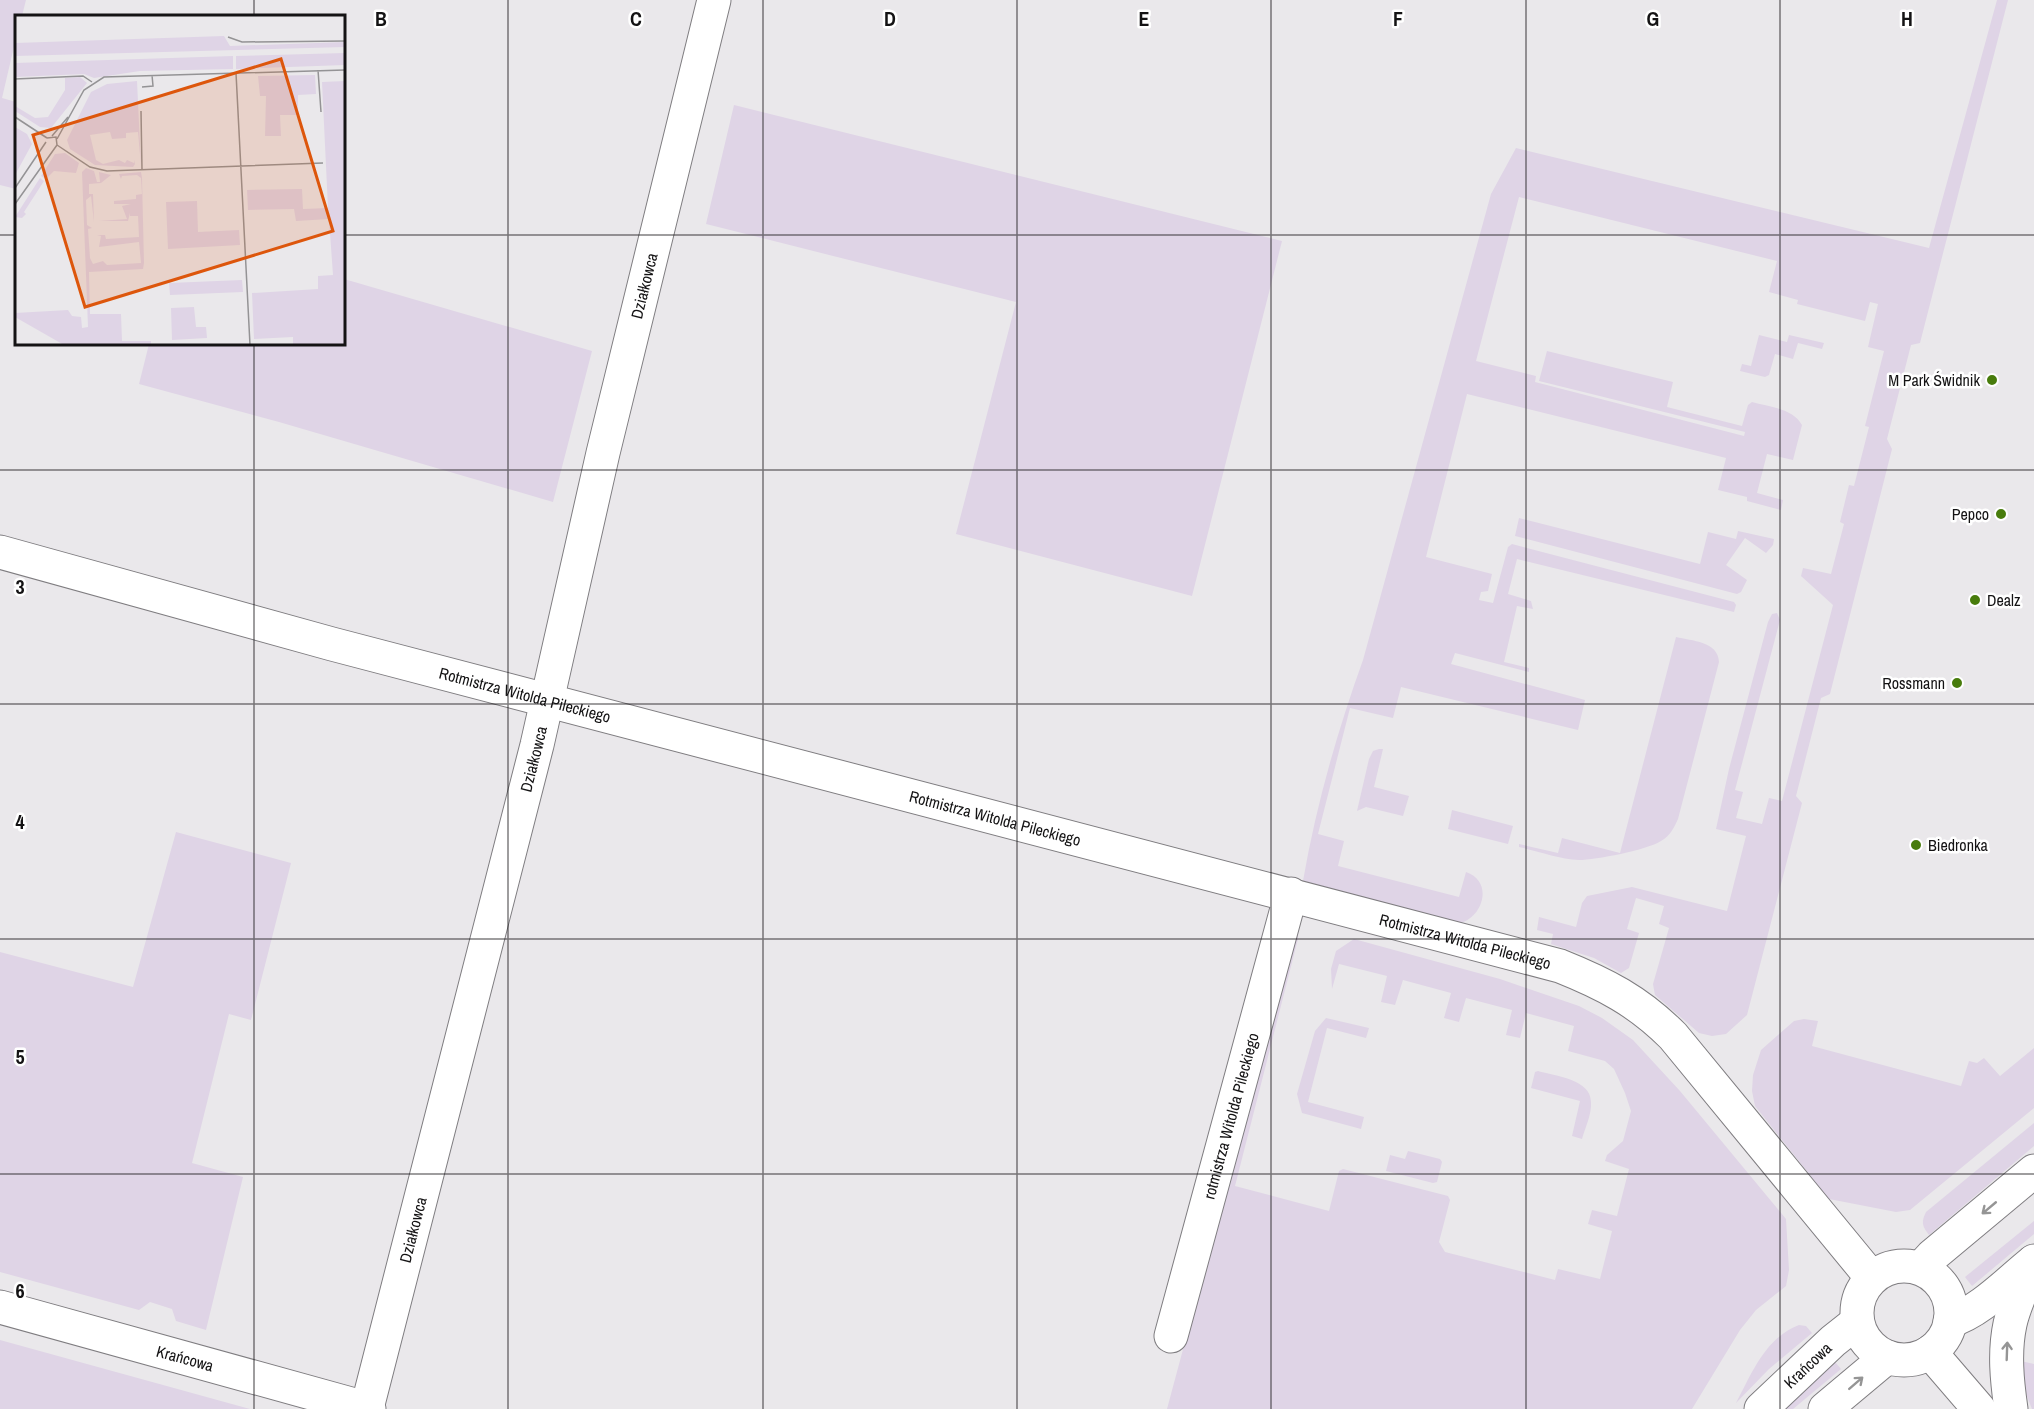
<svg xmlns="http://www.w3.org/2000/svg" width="2034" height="1409" viewBox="0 0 2034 1409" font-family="'Archivo Narrow',sans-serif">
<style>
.green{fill:#dfd4e6}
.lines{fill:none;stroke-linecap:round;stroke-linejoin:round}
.street-casing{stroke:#7f7d80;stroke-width:35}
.secondary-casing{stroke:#7f7d80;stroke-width:35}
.street{stroke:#fff;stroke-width:33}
.secondary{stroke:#fff;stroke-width:33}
.oneway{stroke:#959595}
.grid{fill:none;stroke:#141314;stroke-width:1.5;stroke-opacity:0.55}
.poi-dot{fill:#487c0c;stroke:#fff;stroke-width:2}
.labels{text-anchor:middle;stroke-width:5;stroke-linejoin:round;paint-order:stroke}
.street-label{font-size:16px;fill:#141314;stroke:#fff}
.poi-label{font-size:16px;fill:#141314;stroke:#fff;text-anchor:end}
.inset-road{fill:none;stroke:#949395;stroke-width:1.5}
.view{fill:#dd560c;fill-opacity:0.15;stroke:#dd560c;stroke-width:3}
.inset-edge{fill:none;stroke:#141314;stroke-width:3}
.grid-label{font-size:20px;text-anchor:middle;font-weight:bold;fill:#141314;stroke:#fff;stroke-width:5;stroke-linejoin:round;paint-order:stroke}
</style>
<rect width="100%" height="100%" fill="#eae8eb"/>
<!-- green -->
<g class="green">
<path d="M 0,0 L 26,0 L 22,16 L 16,16 L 16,38 L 2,98 L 16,102 L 16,189 L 0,185 Z"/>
<path d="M 1997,0 L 2008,0 L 1920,343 L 1911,345 L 1887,439 L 1892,449 L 1830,694 L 1821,698 L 1796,796 L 1802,803 L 1747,1015 L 1726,1034 L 1712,1036 L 1699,1033 L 1655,995 L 1653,984 L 1669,928 L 1659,924 L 1664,906 L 1636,898 L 1627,929 L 1639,933 L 1629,968 L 1621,973 L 1594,958 L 1551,944 L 1553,934 L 1537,930 L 1539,917 L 1576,927 L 1582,903 L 1587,896 L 1632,887 L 1727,911 L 1746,836 L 1716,829 L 1729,769 L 1768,622 L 1772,614 L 1777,613 L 1780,620 L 1735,790 L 1743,792 L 1736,818 L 1762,824 L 1769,798 L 1782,801 L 1833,605 L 1801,576 L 1803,568 L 1831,574 L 1844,524 L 1840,522 L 1849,485 L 1854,486 L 1869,427 L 1865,426 L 1884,351 L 1868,347 L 1878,304 L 1870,302 L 1865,321 L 1797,304 L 1798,300 L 1769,292 L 1777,261 L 1519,197 L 1476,361 L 1536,376 L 1535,382 L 1744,436 L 1745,432 L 1539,381 L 1547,351 L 1673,382 L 1667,407 L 1742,426 L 1748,405 L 1752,402 C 1769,407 1793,408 1802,425 L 1793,460 L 1767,454 L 1757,493 L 1783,500 L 1781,510 L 1747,501 L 1747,497 L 1718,490 L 1726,458 L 1467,394 L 1426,557 L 1492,574 L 1488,591 L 1481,592 L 1479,600 L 1493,603 L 1508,547 L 1512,544 L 1734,602 L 1736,605 L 1734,612 L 1517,559 L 1508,594 L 1531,601 L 1533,609 L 1517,606 L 1504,662 L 1529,668 L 1529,672 L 1455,653 L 1451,664 L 1585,700 L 1578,730 L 1401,687 L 1393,718 L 1350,708 L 1318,834 L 1344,841 L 1338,866 L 1459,897 L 1466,872 C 1493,881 1484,916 1461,923 L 1303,881 C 1316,806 1337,732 1363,660 L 1491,194 L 1516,148 L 1929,248 Z"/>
<path d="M 734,105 L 1282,241 L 1192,596 L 956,534 L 1016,302 L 706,224 Z"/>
<path d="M 344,279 L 592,351 L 553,502 L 279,422 L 139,384 L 149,344 L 344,344 Z"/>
<path d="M 1759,335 L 1787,342 L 1789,335 L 1824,343 L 1822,349 L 1798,343 L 1793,359 L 1775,354 L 1769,375 L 1765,377 L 1740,371 L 1742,364 L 1751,366 Z"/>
<path d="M 1519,518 L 1700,564 L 1708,532 L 1736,539 L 1738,531 L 1774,539 L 1773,545 L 1766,553 L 1745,538 L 1726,565 L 1747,580 L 1741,592 L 1737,594 L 1515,536 Z"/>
<path d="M 1676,637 C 1692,641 1718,641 1719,662 L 1678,819 C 1674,828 1670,836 1661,841 C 1647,850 1595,860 1579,860 C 1559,859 1538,851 1519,847 L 1519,844 L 1558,853 L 1562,838 L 1620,853 Z"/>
<path d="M 1379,749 L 1383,749 L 1374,787 L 1409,796 L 1403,816 L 1366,807 L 1357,811 L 1369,759 L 1373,751 Z"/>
<path d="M 1452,810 L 1513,826 L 1508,844 L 1448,829 Z"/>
<path d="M 176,832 L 291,863 L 251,1020 L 229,1014 L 192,1163 L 243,1177 L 206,1330 L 176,1321 L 172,1309 L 150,1302 L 139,1310 L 0,1272 L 0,952 L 133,987 Z"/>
<path d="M 1297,925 L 1298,939 L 1235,1186 L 1329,1211 L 1339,1171 L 1343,1169 L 1448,1196 L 1450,1200 L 1439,1242 L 1445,1252 L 1555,1280 L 1558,1269 L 1600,1279 L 1612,1231 L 1588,1224 L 1592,1210 L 1617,1216 L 1629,1169 L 1605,1161 L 1607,1155 L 1623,1141 L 1631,1111 L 1625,1093 L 1614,1069 L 1605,1061 L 1568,1051 L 1574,1026 L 1526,1013 L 1520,1038 L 1506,1035 L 1512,1010 L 1466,998 L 1459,1022 L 1444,1018 L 1451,993 L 1403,980 L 1395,1005 L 1381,1002 L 1387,976 L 1339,964 L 1332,989 L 1331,969 L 1336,951 L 1354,939 L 1500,979 L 1579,1006 L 1602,1018 L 1633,1040 L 1680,1091 L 1786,1219 L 1789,1270 L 1786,1286 L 1756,1310 L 1740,1330 L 1692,1409 L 1167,1409 Z"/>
<path d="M 1326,1018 L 1369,1028 L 1366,1038 L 1327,1028 L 1308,1102 L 1364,1117 L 1361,1129 L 1302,1113 L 1297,1094 L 1315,1031 Z"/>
<path d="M 1804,1019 L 1818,1021 L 1812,1046 L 1961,1086 L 1969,1061 L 1977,1063 L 1984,1058 L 2000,1076 L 2034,1048 L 2034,1108 L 1910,1210 L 1896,1212 L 1829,1199 L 1755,1106 L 1752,1091 L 1753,1075 L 1761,1050 L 1794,1021 Z"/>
<path d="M 1538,1071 C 1555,1076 1591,1079 1591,1102 C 1592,1114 1585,1128 1582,1139 L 1572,1136 L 1580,1101 L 1531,1088 L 1535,1072 Z"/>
<path d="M 2034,1123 L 2034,1146 L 1929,1235 C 1922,1226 1921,1222 1926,1212 Z"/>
<path d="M 1408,1151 L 1440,1159 L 1442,1162 L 1437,1182 L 1433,1183 L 1386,1171 L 1390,1155 L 1405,1159 Z"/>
<path d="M 2034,1221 L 2034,1234 L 1972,1286 L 1965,1277 Z"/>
<path d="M 1799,1325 L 1806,1326 L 1812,1333 L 1769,1369 L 1736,1403 C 1752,1373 1765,1338 1799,1325 Z"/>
<path d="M 0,1340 L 250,1409 L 0,1409 Z"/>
<path d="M 2021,1361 L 2034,1364 L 2034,1409 L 2032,1409 L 2026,1394 Z"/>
<path d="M 1835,1362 L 1841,1369 L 1793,1409 L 1781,1409 Z"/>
</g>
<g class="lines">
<!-- street casing -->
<g class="street-casing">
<g id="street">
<path id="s1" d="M 0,552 L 332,644 L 1560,966 C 1605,984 1638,1001 1673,1036 L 1872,1278"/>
<path id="s2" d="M 0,1307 L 369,1409"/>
<path id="s3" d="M 1171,1336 L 1291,894"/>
<path id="s4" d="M 367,1408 L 537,745 L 603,453 L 714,0"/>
<path id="s5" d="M 1761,1409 L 1833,1341 L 1857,1322"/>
<path d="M 1825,1409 L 1887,1357"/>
</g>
</g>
<!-- secondary casing -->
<g class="secondary-casing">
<g id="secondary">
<circle cx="1904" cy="1313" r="47"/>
<path d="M 1921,1268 L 1932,1256 L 2034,1171"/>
<path d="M 1950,1321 C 1980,1312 2009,1281 2033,1262"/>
<path d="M 1930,1352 L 1979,1409"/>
<path d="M 2011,1409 C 2007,1381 2004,1352 2010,1324 C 2015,1302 2026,1281 2034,1261"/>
</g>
</g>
<!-- street -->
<use href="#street" class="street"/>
<!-- secondary -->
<use href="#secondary" class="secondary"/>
</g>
<!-- one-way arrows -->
<defs><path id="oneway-shaft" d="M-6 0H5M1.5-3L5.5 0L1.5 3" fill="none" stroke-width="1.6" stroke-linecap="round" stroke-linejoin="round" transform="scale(1.5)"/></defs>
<g class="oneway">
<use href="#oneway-shaft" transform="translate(1989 1208) rotate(140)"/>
<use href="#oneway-shaft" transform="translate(2007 1351) rotate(-88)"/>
<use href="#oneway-shaft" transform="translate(1856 1383) rotate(-41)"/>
</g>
<!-- grid -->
<path class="grid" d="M 254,0 L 254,16M 508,0 L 508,1409M 763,0 L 763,1409M 1017,0 L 1017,1409M 1271,0 L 1271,1409M 1526,0 L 1526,1409M 1780,0 L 1780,1409M 0,235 L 16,235M 344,235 L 2034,235M 254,344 L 254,1409M 0,470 L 2034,470M 0,704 L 2034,704M 0,939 L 2034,939M 0,1174 L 2034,1174"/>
<!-- markers -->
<g class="poi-dot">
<circle cx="1992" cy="380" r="6"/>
<circle cx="2001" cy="514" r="6"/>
<circle cx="1975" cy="600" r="6"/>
<circle cx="1957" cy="683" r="6"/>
<circle cx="1916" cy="845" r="6"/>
</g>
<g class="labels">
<!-- street labels -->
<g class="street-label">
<text dy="6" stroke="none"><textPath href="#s4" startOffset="1156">Działkowca</textPath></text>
<text dy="6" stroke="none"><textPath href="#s1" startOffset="544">Rotmistrza Witolda Pileckiego</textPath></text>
<text dy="6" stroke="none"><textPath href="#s4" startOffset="670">Działkowca</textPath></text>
<text dy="6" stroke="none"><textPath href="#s1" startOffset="1030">Rotmistrza Witolda Pileckiego</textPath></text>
<text dy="6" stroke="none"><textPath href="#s1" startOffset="1516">Rotmistrza Witolda Pileckiego</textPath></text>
<text dy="6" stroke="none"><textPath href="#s3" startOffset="228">rotmistrza Witolda Pileckiego</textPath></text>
<text dy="6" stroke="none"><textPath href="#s4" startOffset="184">Działkowca</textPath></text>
<text dy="6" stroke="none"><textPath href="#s2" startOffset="192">Krańcowa</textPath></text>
<text dy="6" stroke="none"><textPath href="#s5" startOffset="64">Krańcowa</textPath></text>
</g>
<!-- poi labels -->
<g class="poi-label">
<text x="1980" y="386">M Park Świdnik</text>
<text x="1989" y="520">Pepco</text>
<text x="1987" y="606" text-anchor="start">Dealz</text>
<text x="1945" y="689">Rossmann</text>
<text x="1928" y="851" text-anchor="start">Biedronka</text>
</g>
</g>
<!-- overview -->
<g transform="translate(15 15)">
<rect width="330" height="330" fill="#eae8eb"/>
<path d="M 209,21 L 215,31 L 330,27 L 330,32 L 0,41 L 0,28 ZM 330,38 L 330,50 L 221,54 L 221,41 ZM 218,41 L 218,54 L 125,56 L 79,63 L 69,59 L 0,62 L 0,48 ZM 300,60 L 301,79 L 283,80 L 283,100 L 265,100 L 266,121 L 250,121 L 251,81 L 245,81 L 243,61 ZM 65,62 L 72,68 L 36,113 L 25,112 L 0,96 L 0,91 L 20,103 L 33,102 L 50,75 L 50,63 ZM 122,66 L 126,151 L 123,117 L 111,118 L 111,123 L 97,124 L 95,117 L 75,120 L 81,145 L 88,149 L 104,145 L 110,148 L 112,145 L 119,148 L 119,145 L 120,149 L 118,152 L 80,150 L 55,134 L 52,125 L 76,77 L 92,69 ZM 330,66 L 330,330 L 278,330 L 278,322 L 239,324 L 237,278 L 303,274 L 303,261 L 318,260 L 314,204 L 281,206 L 279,194 L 233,195 L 232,175 L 287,174 L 288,194 L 313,193 L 307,67 ZM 0,112 L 12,119 L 17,129 L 0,160 ZM 50,138 L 64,148 L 61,158 L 39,156 L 31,164 L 26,161 L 40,139 ZM 71,153 L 79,156 L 82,167 L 85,167 L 84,157 L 96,160 L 86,168 L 74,169 L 74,179 L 78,179 L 79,207 L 76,181 L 71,185 L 72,210 L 77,213 L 73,214 L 75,243 L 78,249 L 88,246 L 92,250 L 126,248 L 124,227 L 84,232 L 86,221 L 82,220 L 90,220 L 91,224 L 124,222 L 123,201 L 115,201 L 115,198 L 113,206 L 84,206 L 112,204 L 107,191 L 116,189 L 99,189 L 99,186 L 121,184 L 121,180 L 127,179 L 126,163 L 122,160 L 107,161 L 106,164 L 104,159 L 126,157 L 127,163 L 129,248 L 128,254 L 74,257 L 75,299 L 106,299 L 107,326 L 136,326 L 136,330 L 49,330 L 0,302 L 0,298 L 53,295 L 57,301 L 66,302 L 67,313 L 73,312 L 67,157 ZM 25,163 L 29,166 L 9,197 L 11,199 L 7,203 L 0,202 ZM 182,186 L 183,217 L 224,215 L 225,230 L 153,234 L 151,187 ZM 227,265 L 228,277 L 155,280 L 154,268 ZM 179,292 L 181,312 L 191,312 L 192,323 L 157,325 L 156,293 Z" fill="#dfd4e6"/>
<path class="inset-road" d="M 213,22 L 227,27 L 330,26M 303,55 L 306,97M 221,58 L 235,330M 0,64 L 68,61 L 77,67M 127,72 L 138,71 L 137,60M 126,96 L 127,155M 0,102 L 32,123M 37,121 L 53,102M 0,124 L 0,149M 42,124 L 69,75 L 89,62 L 330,55M 42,130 L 75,152 L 92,156 L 308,148M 0,173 L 31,127M 0,189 L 42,130 L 41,122 L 32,123"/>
<path class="view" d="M 266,44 L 318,216 L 70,292 L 18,120 Z"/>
<rect width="330" height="330" class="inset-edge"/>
</g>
<g class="grid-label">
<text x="381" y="26">B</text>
<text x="636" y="26">C</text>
<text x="890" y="26">D</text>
<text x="1144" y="26">E</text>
<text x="1398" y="26">F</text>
<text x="1653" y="26">G</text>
<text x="1907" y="26">H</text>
<text x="20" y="594">3</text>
<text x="20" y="829">4</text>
<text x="20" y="1064">5</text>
<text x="20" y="1298">6</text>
</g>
</svg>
